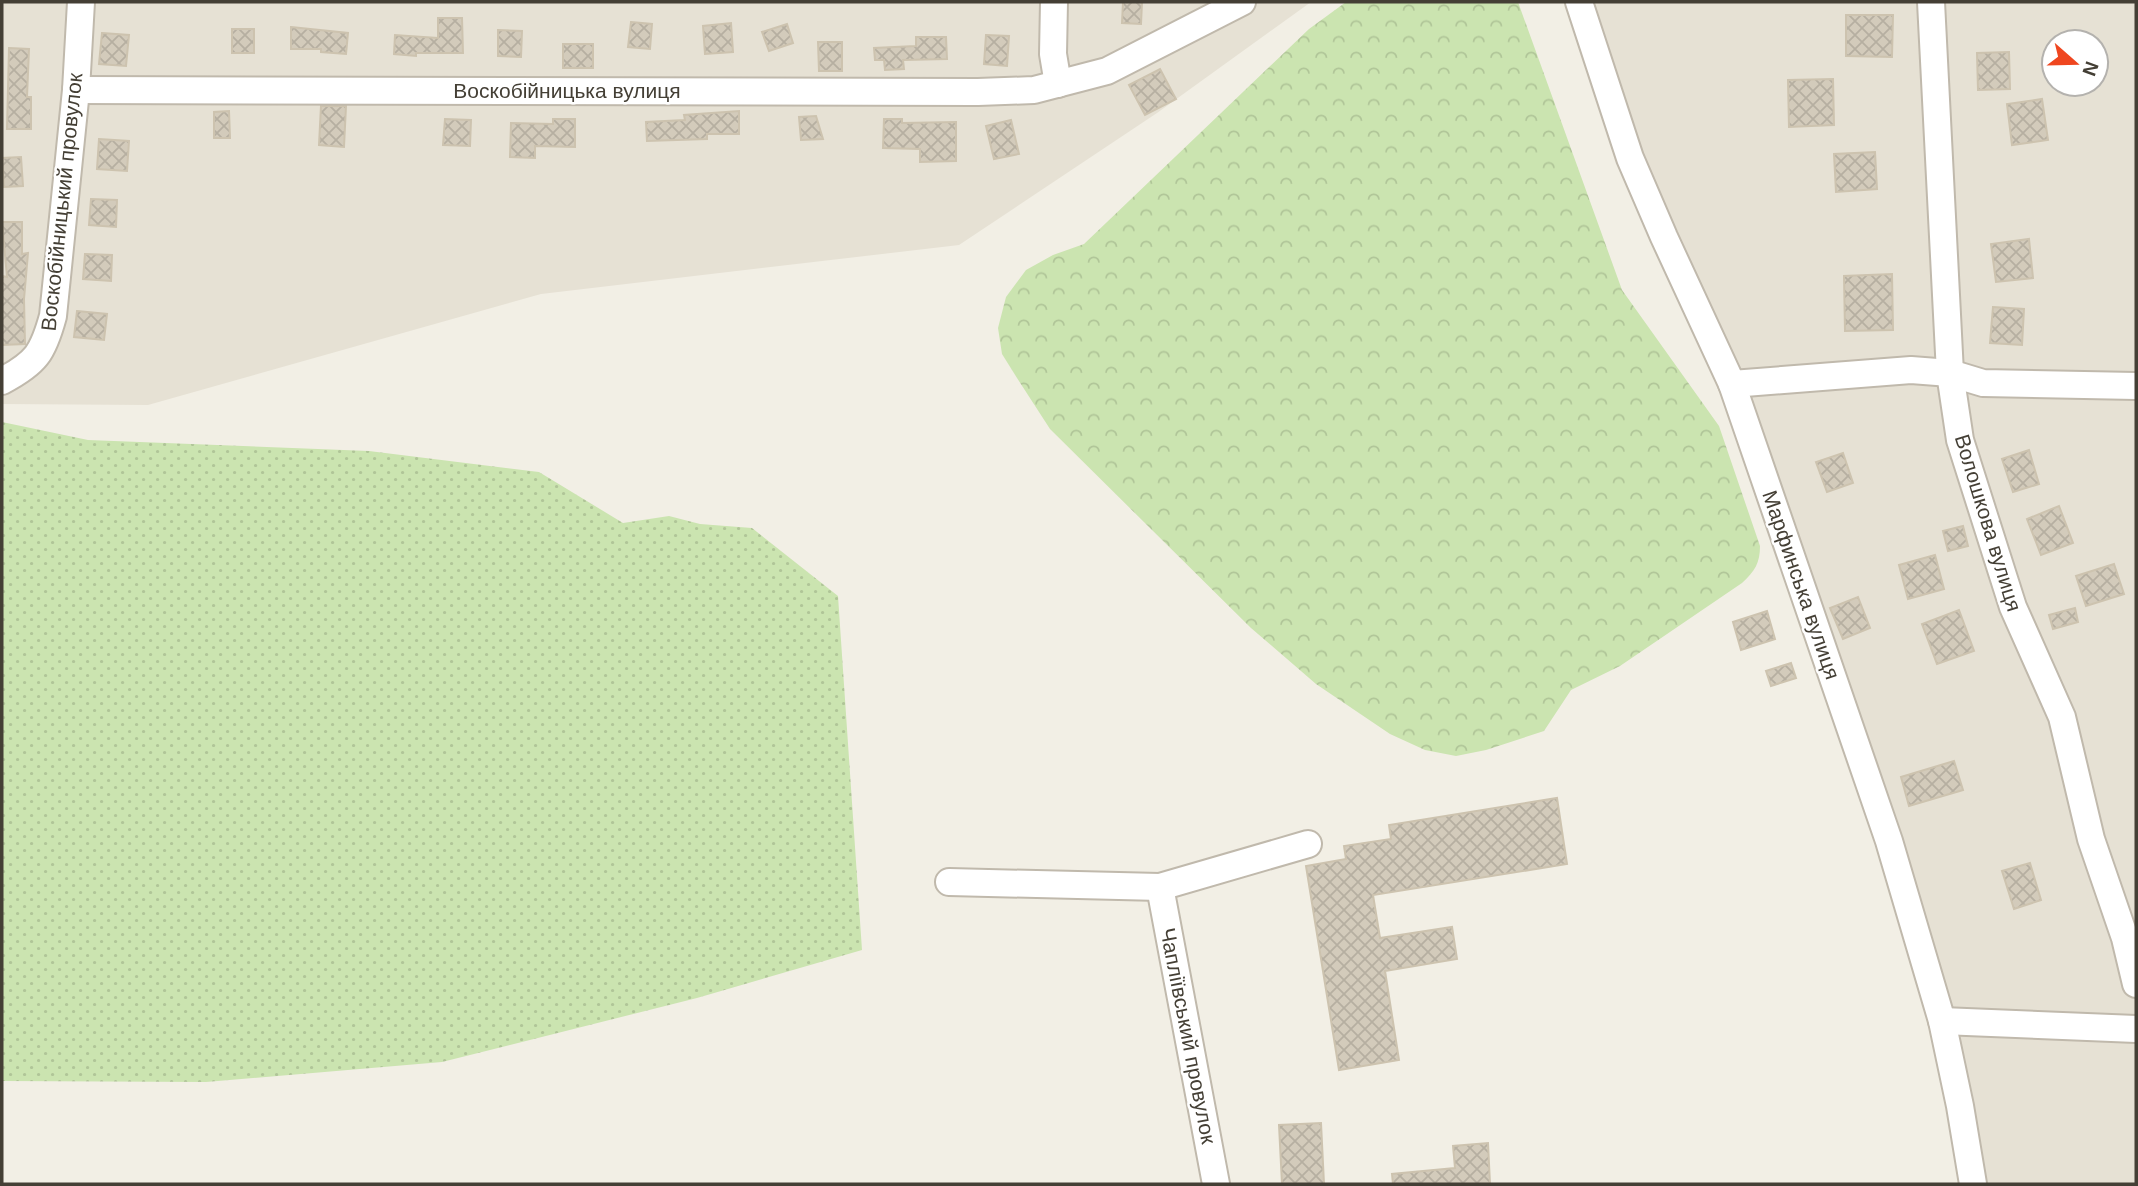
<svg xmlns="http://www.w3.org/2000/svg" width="2138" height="1186" viewBox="0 0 2138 1186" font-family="Arial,sans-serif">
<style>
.residential{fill:#e6e1d4;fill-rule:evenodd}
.grass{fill:url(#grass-dots)}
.forest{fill:url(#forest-crowns)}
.building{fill:url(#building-cross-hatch);stroke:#cdc3af;stroke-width:2}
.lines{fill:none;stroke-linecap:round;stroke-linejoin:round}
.minor-casing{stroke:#c0b9ac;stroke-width:30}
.minor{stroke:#fff;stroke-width:26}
.labels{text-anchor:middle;stroke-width:5;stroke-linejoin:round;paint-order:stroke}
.street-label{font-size:21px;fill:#443f35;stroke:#fff}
</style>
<defs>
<pattern id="grass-dots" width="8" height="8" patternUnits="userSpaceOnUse" patternTransform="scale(1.75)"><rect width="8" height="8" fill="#cbe4b0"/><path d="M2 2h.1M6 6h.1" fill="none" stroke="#b0c598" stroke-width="1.8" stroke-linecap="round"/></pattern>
<pattern id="forest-crowns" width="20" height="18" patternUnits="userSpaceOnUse" patternTransform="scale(1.75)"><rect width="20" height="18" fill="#cbe4b0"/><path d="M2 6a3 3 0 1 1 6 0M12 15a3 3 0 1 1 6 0" fill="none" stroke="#b0c598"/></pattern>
<pattern id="building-cross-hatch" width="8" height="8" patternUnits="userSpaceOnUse" patternTransform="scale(1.75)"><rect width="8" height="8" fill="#d3cbbb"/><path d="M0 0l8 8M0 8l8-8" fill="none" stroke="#b6afa1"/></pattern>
</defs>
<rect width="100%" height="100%" fill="#f2efe5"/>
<!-- residential -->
<g class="residential">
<path d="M 2,2 L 1311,2 L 1157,113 L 959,245 L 541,294 L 148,405 L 2,404 Z"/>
<path d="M 1585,2 L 2136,2 L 2136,1184 L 1982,1184 L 1894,821 L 1874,754 L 1736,365 L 1658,204 ZM 2054,42 L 2096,42 L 2096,84 L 2054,84 Z"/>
</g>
<!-- grass -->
<path class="grass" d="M 2,422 L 88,440 L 369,451 L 539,472 L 623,523 L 669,516 L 700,524 L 752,528 L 838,596 L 862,950 L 697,998 L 442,1062 L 206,1082 L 2,1081 Z"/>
<!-- forest -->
<path class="forest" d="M 1346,2 L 1518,2 L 1622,290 L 1719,426 L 1760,546 C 1760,563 1755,571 1742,583 L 1620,666 L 1571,690 L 1544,731 L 1486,750 L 1456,756 L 1425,750 L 1390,734 L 1316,684 L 1251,628 L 1050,429 L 1017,378 L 1002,354 L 998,328 L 1006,297 L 1026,270 L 1053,255 L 1084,244 L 1309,29 Z"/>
<!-- building -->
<g class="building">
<path d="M 1123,2 L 1142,2 L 1141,24 L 1122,23 Z"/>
<path d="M 1846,15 L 1893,15 L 1892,57 L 1846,56 Z"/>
<path d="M 438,18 L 462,18 L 463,53 L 416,53 L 416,56 L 394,54 L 395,35 L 438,38 Z"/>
<path d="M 631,22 L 652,24 L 650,49 L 628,47 Z"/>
<path d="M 731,23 L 733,52 L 705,54 L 703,26 Z"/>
<path d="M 787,24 L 793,43 L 769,51 L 762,32 Z"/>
<path d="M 291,27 L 348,33 L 346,54 L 321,52 L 321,49 L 291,49 Z"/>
<rect x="232" y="29" width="22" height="24"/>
<path d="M 498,30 L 522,31 L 521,57 L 498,56 Z"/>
<path d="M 102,33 L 129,35 L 126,66 L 99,64 Z"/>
<path d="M 986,35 L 1009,36 L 1007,66 L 984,64 Z"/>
<path d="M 916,37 L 946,37 L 947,59 L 903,60 L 904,69 L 885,70 L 884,60 L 875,60 L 874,48 L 916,46 Z"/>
<path d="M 818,42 L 842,42 L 842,71 L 819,71 Z"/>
<rect x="563" y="44" width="30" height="24"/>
<path d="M 9,48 L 29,49 L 27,97 L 31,97 L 31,129 L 7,129 Z"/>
<path d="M 2009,52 L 2010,89 L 1978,90 L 1977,53 Z"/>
<path d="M 1160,69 L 1176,99 L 1145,115 L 1129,85 Z"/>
<path d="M 1833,79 L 1834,125 L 1789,127 L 1788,80 Z"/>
<path d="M 2042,99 L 2048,140 L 2012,145 L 2007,104 Z"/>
<path d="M 321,106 L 346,106 L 344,147 L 319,145 Z"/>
<path d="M 229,111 L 230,138 L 214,138 L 214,112 Z"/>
<path d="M 739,111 L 739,134 L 707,134 L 707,139 L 647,141 L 646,122 L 685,120 L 684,115 Z"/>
<path d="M 816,116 L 823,139 L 801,140 L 799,117 Z"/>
<path d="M 445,119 L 471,120 L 470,146 L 443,145 Z"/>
<path d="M 553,119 L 575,119 L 575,147 L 535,146 L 535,158 L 510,157 L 511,123 L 553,124 Z"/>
<path d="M 884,119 L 902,119 L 902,123 L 956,122 L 956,161 L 920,162 L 920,149 L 883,148 Z"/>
<path d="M 1011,120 L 1019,154 L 994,159 L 986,126 Z"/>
<path d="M 99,139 L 129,141 L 127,171 L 97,169 Z"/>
<path d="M 1875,152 L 1877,189 L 1836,192 L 1834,154 Z"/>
<path d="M 21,157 L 23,186 L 4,187 L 2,158 Z"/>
<path d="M 91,199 L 117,200 L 116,227 L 89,225 Z"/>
<path d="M 2,222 L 22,222 L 22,254 L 28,253 L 24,299 L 25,344 L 2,345 L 2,276 L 7,277 Z"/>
<path d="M 2029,239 L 2033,278 L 1996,282 L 1991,244 Z"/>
<path d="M 85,254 L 112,255 L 111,281 L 83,279 Z"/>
<path d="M 1892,274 L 1893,330 L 1845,331 L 1844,276 Z"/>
<path d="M 1993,307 L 2024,309 L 2022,345 L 1990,343 Z"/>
<path d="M 77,311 L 107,314 L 104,340 L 74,337 Z"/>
<path d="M 2029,450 L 2039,484 L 2013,492 L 2002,459 Z"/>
<path d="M 1843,453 L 1853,483 L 1827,492 L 1816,462 Z"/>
<path d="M 2059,506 L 2073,543 L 2041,555 L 2027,519 Z"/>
<path d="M 1963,526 L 1968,546 L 1948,551 L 1943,531 Z"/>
<path d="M 1935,555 L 1944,589 L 1908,599 L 1899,565 Z"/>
<path d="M 2114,564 L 2124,594 L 2086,606 L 2076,576 Z"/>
<path d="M 1858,597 L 1870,628 L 1843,639 L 1830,608 Z"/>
<path d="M 2075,608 L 2078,622 L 2053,629 L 2049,615 Z"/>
<path d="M 1959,610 L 1974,651 L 1937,664 L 1922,624 Z"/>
<path d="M 1767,611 L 1775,639 L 1741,650 L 1733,622 Z"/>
<path d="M 1791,663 L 1796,678 L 1771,686 L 1766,671 Z"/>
<path d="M 1954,761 L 1963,790 L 1909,806 L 1901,777 Z"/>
<path d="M 1557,798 L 1567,864 L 1373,895 L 1380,938 L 1452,927 L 1457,959 L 1385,971 L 1399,1060 L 1339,1070 L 1306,866 L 1346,859 L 1344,846 L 1391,839 L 1389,825 Z"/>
<path d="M 2030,863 L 2041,900 L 2014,909 L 2002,871 Z"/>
<path d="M 1321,1123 L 1324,1184 L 1282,1184 L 1279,1125 Z"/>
<path d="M 1488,1143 L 1490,1184 L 1393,1184 L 1392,1174 L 1455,1168 L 1453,1146 Z"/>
</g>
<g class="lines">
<!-- minor casing -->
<g class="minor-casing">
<g id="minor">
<path d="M 1054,2 L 1053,54 L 1058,84"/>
<path d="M 1579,2 L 1630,158 L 1664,237 L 1732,384 L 1889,841 L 1942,1021 L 1960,1106 L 1973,1184"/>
<path d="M 1931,2 L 1950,373 L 1960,440 L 2013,607 L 2062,717 L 2091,839 L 2125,938 L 2136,984"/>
<path d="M 76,90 L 978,92 L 1034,90 L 1107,71 L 1242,2"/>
<path d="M 2,381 C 36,363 43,353 53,316 L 76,90 L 81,2"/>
<path d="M 1732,384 L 1911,370 L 1950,373 L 1983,383 L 2136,386"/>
<path d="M 949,882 L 1160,887"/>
<path d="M 1942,1021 L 2136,1029"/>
<path d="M 1216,1184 L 1160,887 L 1308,844"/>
</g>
</g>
<!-- minor -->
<use href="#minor" class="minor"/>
</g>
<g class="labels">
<!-- street labels -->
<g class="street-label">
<text x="567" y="98">Воскобійницька вулиця</text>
<text transform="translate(62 202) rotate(-84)" y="7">Воскобійницький провулок</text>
<text transform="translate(1988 523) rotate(73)" y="7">Волошкова вулиця</text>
<text transform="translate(1801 585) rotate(71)" y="7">Марфинська вулиця</text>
<text transform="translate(1188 1036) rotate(79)" y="7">Чапліївський провулок</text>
</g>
</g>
<!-- border -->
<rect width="2138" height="1186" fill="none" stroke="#443f35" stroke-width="7"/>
<!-- north arrow -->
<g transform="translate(2075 63) rotate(110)"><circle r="33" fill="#ffffff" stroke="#b4b2ae" stroke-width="2"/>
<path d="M0-5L12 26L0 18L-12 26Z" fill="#ef461f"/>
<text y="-10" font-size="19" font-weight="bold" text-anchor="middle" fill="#443f35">N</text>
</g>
</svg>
